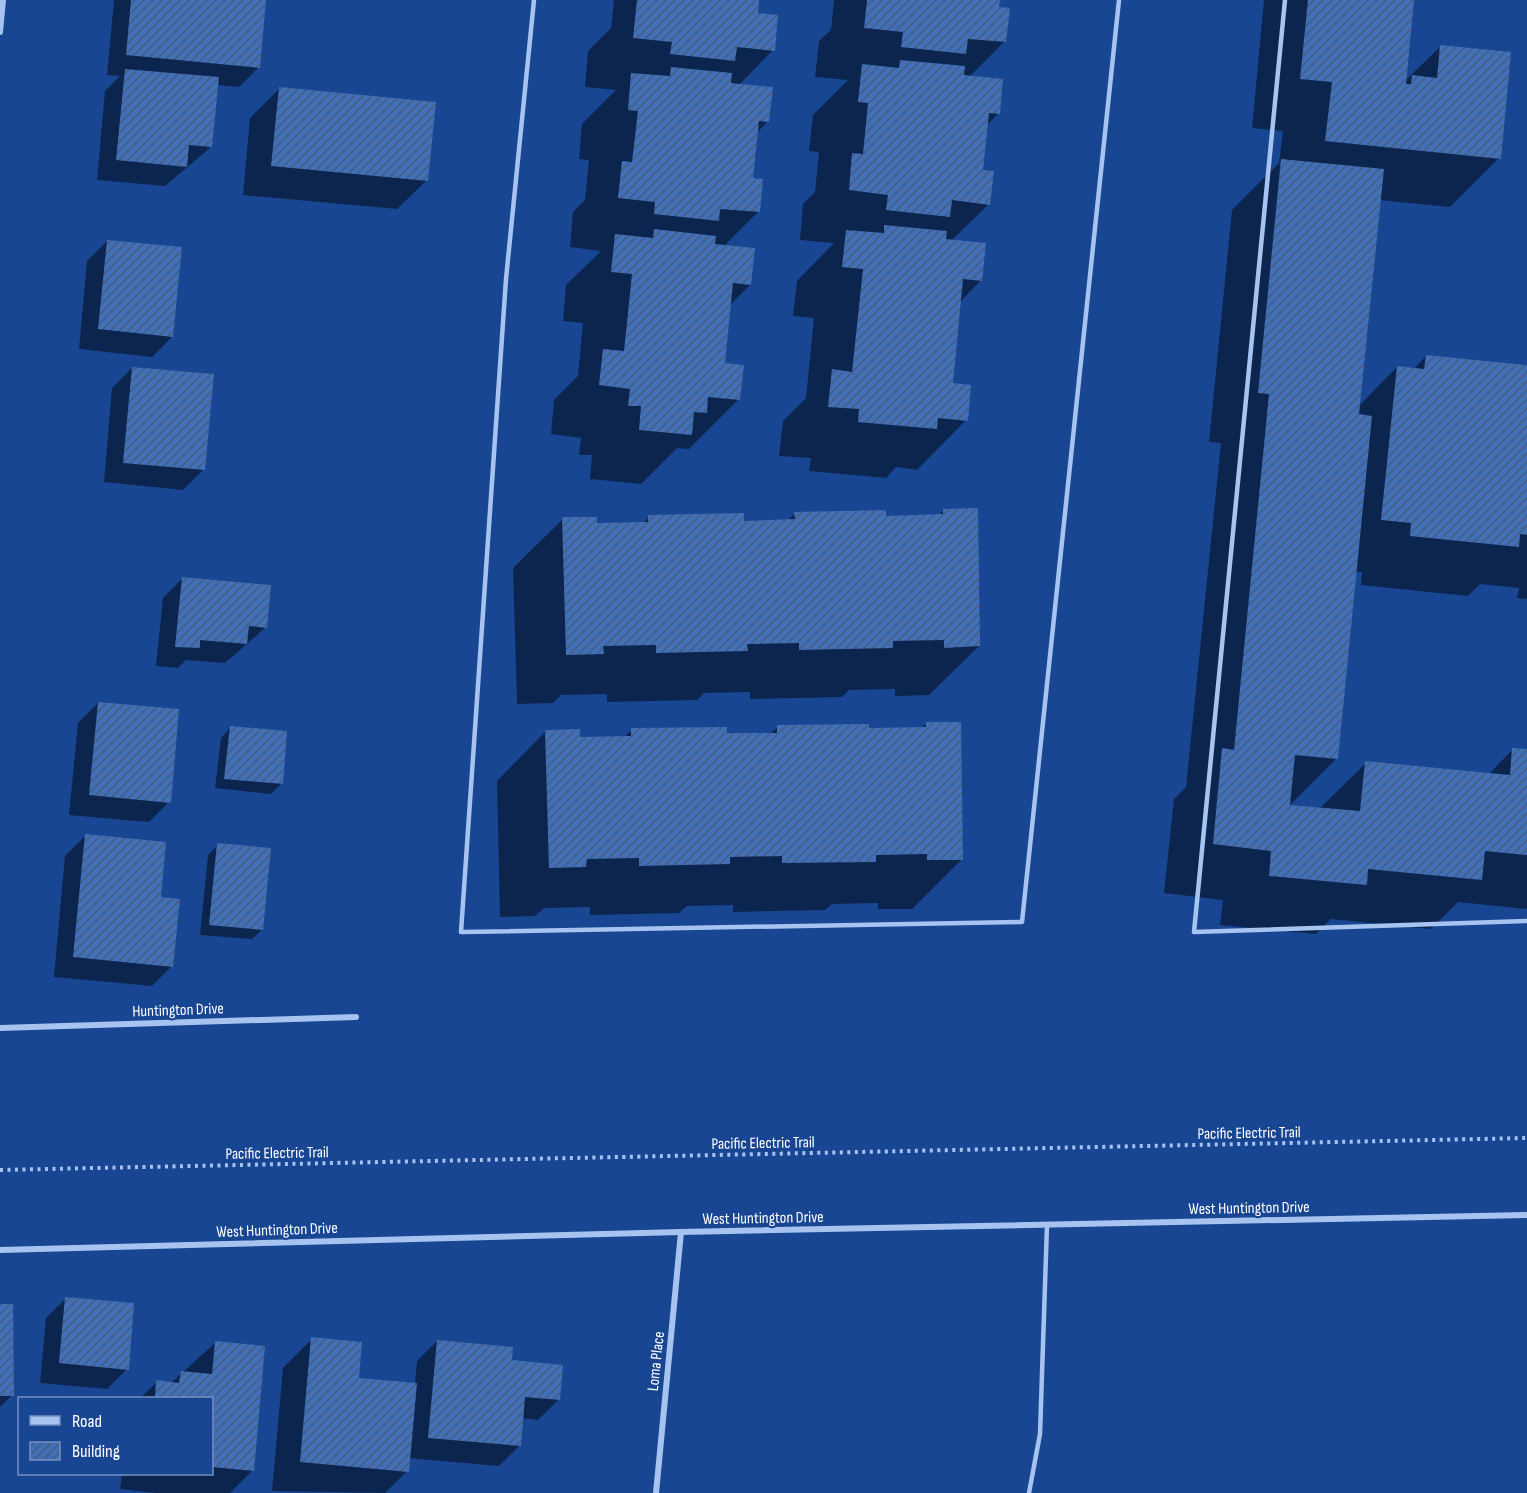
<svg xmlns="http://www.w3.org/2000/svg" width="1527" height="1493" viewBox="0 0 1527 1493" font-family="'Sofia Sans Condensed',sans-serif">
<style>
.shadow{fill:#0007}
.building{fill:url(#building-hatch)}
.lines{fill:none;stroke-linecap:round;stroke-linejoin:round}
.path{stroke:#a7c4f0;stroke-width:4;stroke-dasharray:3 4.5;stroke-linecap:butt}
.lane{stroke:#a7c4f0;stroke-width:4.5}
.street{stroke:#a7c4f0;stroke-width:6}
.labels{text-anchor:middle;stroke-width:4.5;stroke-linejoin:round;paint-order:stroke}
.street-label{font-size:16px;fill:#fff;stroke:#184692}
</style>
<defs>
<pattern id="building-hatch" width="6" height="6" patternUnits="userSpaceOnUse" patternTransform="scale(1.5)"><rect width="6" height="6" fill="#4170b9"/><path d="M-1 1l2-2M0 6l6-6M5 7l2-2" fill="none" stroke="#475c7d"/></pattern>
</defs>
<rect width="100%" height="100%" fill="#184692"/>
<!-- shadow -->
<g class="shadow">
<path d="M 114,0 L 265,0 L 259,67 L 239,87 L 217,85 L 211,147 L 165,186 L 97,180 L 105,91 L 120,76 L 107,75 Z"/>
<path d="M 614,0 L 757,0 L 756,15 L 773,50 L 739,85 L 768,121 L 756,134 L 751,179 L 758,212 L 724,246 L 750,285 L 729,306 L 723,365 L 739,399 L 689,449 L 677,448 L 641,484 L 590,479 L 592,455 L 579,455 L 581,438 L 551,434 L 554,400 L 578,376 L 583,323 L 563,321 L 566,285 L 601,251 L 570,247 L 573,212 L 585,200 L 589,160 L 579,159 L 582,124 L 616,90 L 585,87 L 588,51 L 611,28 Z"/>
<path d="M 834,0 L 998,0 L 997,9 L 1005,41 L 969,77 L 998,114 L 986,126 L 981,171 L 989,204 L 951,241 L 981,280 L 960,302 L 951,384 L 966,420 L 917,470 L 896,467 L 886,478 L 809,471 L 811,458 L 779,456 L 783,421 L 806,398 L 814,318 L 793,316 L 797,281 L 834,243 L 800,240 L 803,204 L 815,192 L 819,152 L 809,151 L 813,115 L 848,80 L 815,77 L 819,41 L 831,30 Z"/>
<path d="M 1264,0 L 1413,0 L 1404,82 L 1441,46 L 1499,158 L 1450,207 L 1379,200 L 1359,406 L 1397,367 L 1414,369 L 1426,356 L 1527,367 L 1527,599 L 1517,598 L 1519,588 L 1480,584 L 1468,596 L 1361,585 L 1362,572 L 1355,572 L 1337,758 L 1289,806 L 1319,809 L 1366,763 L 1488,775 L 1513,749 L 1527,751 L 1527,909 L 1458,902 L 1431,929 L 1331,919 L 1316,934 L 1220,925 L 1223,900 L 1164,893 L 1174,799 L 1186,787 L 1221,443 L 1209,442 L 1232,210 L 1279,163 L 1283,131 L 1252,128 Z"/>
<path d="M 279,89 L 427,180 L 397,209 L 243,195 L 250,118 Z"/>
<path d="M 107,241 L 172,337 L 152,357 L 79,349 L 87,261 Z"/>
<path d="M 132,368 L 203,470 L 183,490 L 104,482 L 112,388 Z"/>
<path d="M 943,511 L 979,646 L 929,695 L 895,696 L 895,689 L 849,690 L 842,697 L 750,699 L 750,692 L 704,693 L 697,700 L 607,702 L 607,694 L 561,695 L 553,703 L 517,704 L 513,568 L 563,519 L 596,525 L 642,524 L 649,517 L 742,522 L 787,521 L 795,513 L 884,517 L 938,516 Z"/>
<path d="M 183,578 L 265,628 L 225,663 L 186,660 L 178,668 L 156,666 L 163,598 Z"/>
<path d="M 98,703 L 169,802 L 149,822 L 69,815 L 78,723 Z"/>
<path d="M 926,724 L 962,859 L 912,909 L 878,909 L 878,903 L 832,904 L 825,910 L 733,912 L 733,905 L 687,906 L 679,913 L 590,915 L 590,907 L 544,908 L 535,916 L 500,917 L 497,781 L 546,731 L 579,738 L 624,737 L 632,730 L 770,734 L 778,727 L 868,730 L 921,729 Z"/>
<path d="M 230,728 L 281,784 L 271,794 L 215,788 L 221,738 Z"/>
<path d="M 85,836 L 159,898 L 172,966 L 152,986 L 54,977 L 65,856 Z"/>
<path d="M 218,845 L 262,930 L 252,939 L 200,935 L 208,855 Z"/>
<path d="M 66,1298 L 127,1369 L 107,1389 L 40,1383 L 46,1318 Z"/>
<path d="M 0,1305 L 12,1395 L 0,1407 Z"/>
<path d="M 312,1339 L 357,1379 L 415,1384 L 417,1361 L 437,1341 L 510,1361 L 558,1400 L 538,1420 L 522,1418 L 519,1446 L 499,1466 L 408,1458 L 407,1471 L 385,1493 L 272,1491 L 283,1368 Z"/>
<path d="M 215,1343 L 253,1470 L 230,1493 L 156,1493 L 120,1489 L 122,1474 L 212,1474 L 212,1398 L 140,1398 L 157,1382 L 171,1383 Z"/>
</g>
<!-- building -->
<g class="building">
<path d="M 131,0 L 266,0 L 260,68 L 126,55 Z"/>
<path d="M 637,0 L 759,0 L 758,13 L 778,15 L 775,51 L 737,47 L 735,61 L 670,54 L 672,42 L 633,38 Z"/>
<path d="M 867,0 L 1000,0 L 999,7 L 1010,8 L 1006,42 L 968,39 L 966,54 L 901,47 L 903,32 L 864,28 Z"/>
<path d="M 1308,0 L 1414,0 L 1406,84 L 1411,84 L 1412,75 L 1437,78 L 1440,45 L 1511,52 L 1501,159 L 1325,141 L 1332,82 L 1300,79 Z"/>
<path d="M 900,60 L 965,66 L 964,75 L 1003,79 L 1000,114 L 989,113 L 983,170 L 994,171 L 990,205 L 952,200 L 950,217 L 886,210 L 888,195 L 849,190 L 852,153 L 863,154 L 868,103 L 858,102 L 862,64 L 899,68 Z"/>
<path d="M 671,67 L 732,73 L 731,83 L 773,87 L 769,122 L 759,121 L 753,178 L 763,179 L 760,212 L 720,209 L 719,221 L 654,214 L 655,202 L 618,198 L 622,161 L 632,162 L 638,111 L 628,110 L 631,73 L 670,76 Z"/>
<path d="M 125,69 L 219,77 L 212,147 L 189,145 L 187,167 L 116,160 Z"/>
<path d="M 279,87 L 436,102 L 428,181 L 271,166 Z"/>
<path d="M 1281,159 L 1384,169 L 1359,414 L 1372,416 L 1338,759 L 1295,755 L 1290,805 L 1360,811 L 1365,761 L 1510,775 L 1512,748 L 1527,749 L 1527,855 L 1485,851 L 1482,880 L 1368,869 L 1367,885 L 1269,876 L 1271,851 L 1213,844 L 1222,748 L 1234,750 L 1269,394 L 1258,393 Z"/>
<path d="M 884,225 L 947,231 L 946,239 L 986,243 L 982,281 L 963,279 L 953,383 L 971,385 L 968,421 L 938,418 L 937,429 L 858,422 L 859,409 L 828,407 L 832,369 L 852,372 L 863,269 L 842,267 L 846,230 L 884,233 Z"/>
<path d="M 654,229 L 716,236 L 715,244 L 755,248 L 751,285 L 733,283 L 725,363 L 744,365 L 740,400 L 708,397 L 707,413 L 694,412 L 692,435 L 639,430 L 641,406 L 628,406 L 630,389 L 599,385 L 603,349 L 624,351 L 632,274 L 611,272 L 615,234 L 653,238 Z"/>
<path d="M 107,240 L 182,247 L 173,337 L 98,329 Z"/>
<path d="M 1426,355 L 1527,365 L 1527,535 L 1520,534 L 1519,547 L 1410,536 L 1411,523 L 1381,520 L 1397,366 L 1424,369 Z"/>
<path d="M 132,367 L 214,374 L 205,470 L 123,463 Z"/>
<path d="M 978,508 L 980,646 L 944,648 L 944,640 L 893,641 L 893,648 L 799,650 L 799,643 L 747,644 L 748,651 L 656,653 L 656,645 L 603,646 L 604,654 L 566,655 L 562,517 L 597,517 L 597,523 L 648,522 L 648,515 L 744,513 L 744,521 L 795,519 L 794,512 L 886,510 L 886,516 L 943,514 L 943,509 Z"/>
<path d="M 182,577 L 271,585 L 267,628 L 249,626 L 247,644 L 200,640 L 200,648 L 175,647 Z"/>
<path d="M 98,702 L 179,709 L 171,803 L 89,795 Z"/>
<path d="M 926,722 L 961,722 L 963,860 L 927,860 L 927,854 L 876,855 L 876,862 L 782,863 L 782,856 L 730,857 L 730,864 L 639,866 L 639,858 L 587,859 L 586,867 L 549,868 L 545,730 L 580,729 L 580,737 L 631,736 L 631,728 L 727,727 L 727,733 L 777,733 L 777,725 L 869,724 L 869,728 L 926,727 Z"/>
<path d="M 230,726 L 287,731 L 283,784 L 224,779 Z"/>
<path d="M 85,834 L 166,842 L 161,897 L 180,899 L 173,967 L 73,957 Z"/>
<path d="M 217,843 L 271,848 L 263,930 L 209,925 Z"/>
<path d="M 65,1297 L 134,1303 L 129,1370 L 59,1363 Z"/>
<path d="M 0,1304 L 13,1304 L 14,1396 L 0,1396 Z"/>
<path d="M 311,1337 L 362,1342 L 359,1378 L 417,1383 L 409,1472 L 300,1462 Z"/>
<path d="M 437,1340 L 513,1347 L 512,1360 L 563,1365 L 560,1400 L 525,1397 L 521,1446 L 428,1438 Z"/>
<path d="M 215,1341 L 265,1346 L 254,1471 L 212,1467 L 212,1398 L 155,1398 L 156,1380 L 179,1383 L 181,1371 L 212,1374 Z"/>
</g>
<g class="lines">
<!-- path -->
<path class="path" d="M 0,1170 L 1527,1138"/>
<!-- lane -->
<g class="lane">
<path d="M 534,0 L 506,279 L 461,932 L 1022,922 L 1119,0"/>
<path d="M 1285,0 L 1194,932 L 1527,921"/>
<path d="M 1029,1493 L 1040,1434 L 1047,1225"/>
</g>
<!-- street -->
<g class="street">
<path d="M 0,32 L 3,0"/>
<path d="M 0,1028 L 356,1017"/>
<path d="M 0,1250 L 681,1232 L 1527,1215"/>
<path d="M 656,1493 L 681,1232"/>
</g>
</g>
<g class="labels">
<!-- street labels -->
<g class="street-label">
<text transform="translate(178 1009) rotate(-2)" y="6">Huntington Drive</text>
<text transform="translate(1249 1132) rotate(-1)" y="6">Pacific Electric Trail</text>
<text transform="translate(763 1142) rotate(-1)" y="6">Pacific Electric Trail</text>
<text transform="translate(277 1152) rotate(-1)" y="6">Pacific Electric Trail</text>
<text transform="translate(1249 1207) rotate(-1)" y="6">West Huntington Drive</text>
<text transform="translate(763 1217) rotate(-1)" y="6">West Huntington Drive</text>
<text transform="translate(277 1229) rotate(-2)" y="6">West Huntington Drive</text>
<text transform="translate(655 1361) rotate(-84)" y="6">Loma Place</text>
</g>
</g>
<!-- legend -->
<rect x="18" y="1397" width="195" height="78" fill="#184692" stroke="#7490be" stroke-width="1.5"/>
<rect x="30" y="1416" width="30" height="9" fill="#a7c4f0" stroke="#7490be" stroke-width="1.5"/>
<text x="72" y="1427" font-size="18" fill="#ffffff">Road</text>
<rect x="30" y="1442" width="30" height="18" fill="url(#building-hatch)" stroke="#7490be" stroke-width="1.5"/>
<text x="72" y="1457" font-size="18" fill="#ffffff">Building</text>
</svg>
